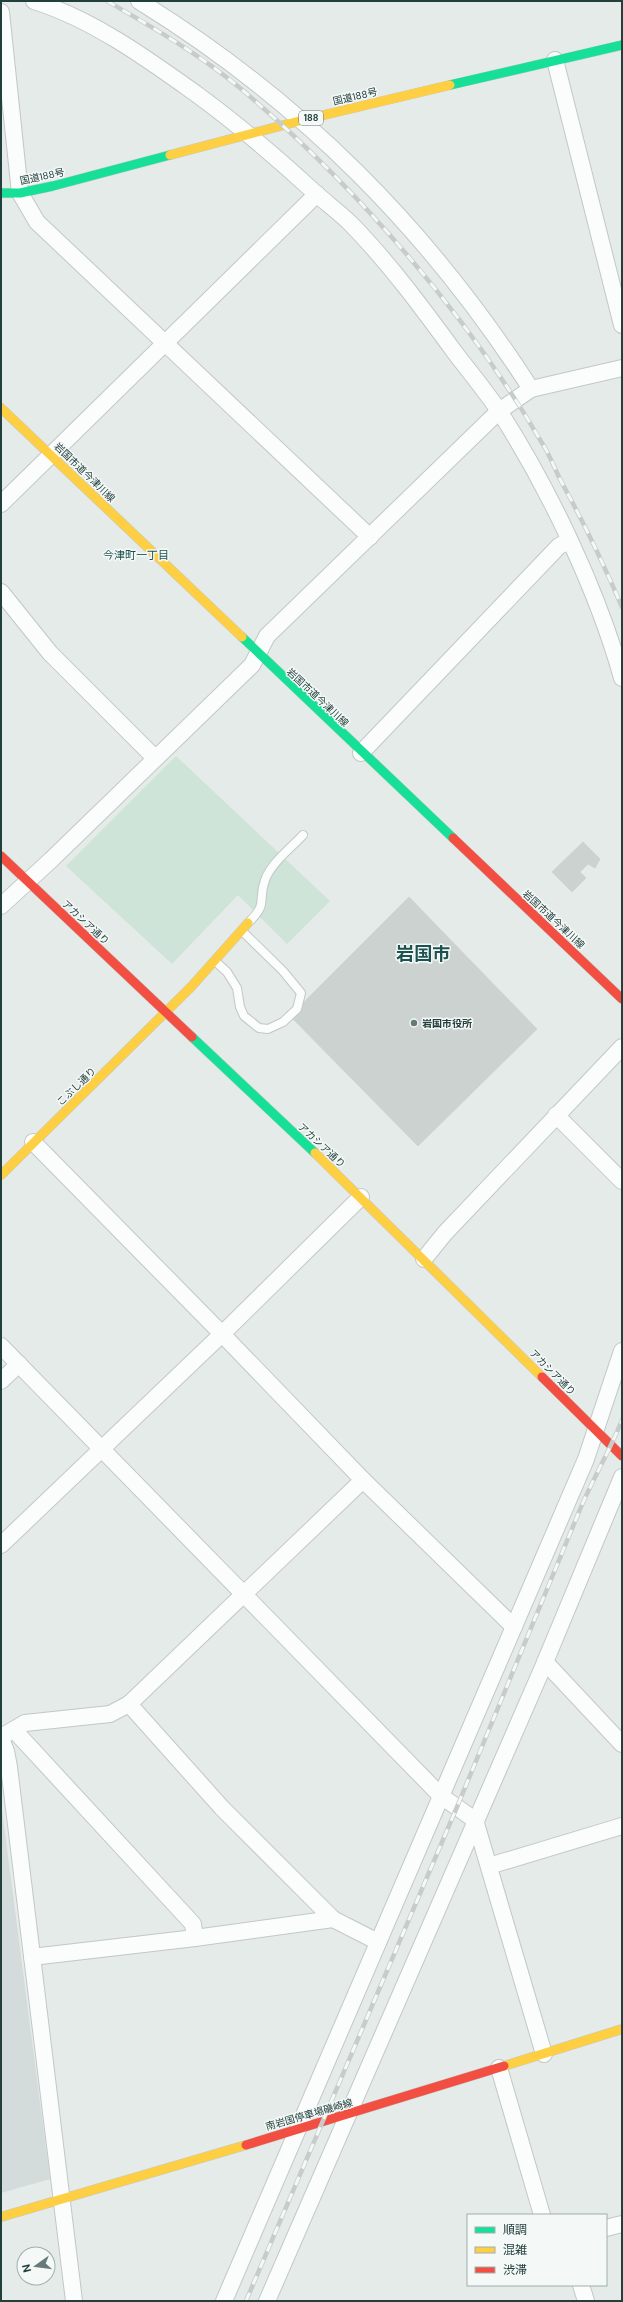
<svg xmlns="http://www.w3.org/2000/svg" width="623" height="2302" viewBox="0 0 623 2302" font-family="'DM Sans','Noto Sans JP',sans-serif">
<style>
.built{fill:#d3dcda}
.green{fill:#cee4d8}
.building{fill:#ccd2d0;stroke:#ced4d2}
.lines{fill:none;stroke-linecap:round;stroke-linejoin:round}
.lane-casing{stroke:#c2c8c6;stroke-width:10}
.street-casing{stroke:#c2c8c6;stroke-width:18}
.fast-casing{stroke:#c1c8c7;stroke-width:10}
.slow-casing{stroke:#c1c8c7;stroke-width:10}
.jam-casing{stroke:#c1c8c7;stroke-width:10}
.lane{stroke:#fbfcfc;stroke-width:8}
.street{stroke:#fbfcfc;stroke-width:16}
.fast{stroke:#16e098;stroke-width:9}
.slow{stroke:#ffcf43;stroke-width:9}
.jam{stroke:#f24e42;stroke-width:9}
.rail-casing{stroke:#c7cccb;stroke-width:4.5}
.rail{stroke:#f4f9f8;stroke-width:3;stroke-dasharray:9;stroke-linecap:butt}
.poi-dot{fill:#667b79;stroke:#f4f9f8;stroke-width:1.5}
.labels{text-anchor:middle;stroke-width:3;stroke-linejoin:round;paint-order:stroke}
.shield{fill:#f4f9f8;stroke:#617774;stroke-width:1}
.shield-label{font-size:9px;font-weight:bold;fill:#223f3c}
.street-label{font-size:10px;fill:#223f3c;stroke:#f4f9f8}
.poi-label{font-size:10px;font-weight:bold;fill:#223f3c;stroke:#f4f9f8;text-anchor:start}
.neighbourhood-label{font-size:11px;fill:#1d524e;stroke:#f4f9f8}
.town-label{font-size:18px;font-weight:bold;fill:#1d524e;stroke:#f4f9f8}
</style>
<rect width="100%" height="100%" fill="#e5ebe9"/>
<!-- built -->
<path class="built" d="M 1,1802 L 50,2179 L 1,2193 Z"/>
<!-- green -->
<path class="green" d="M 176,756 L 330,901 L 287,944 L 238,895 L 172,964 L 66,866 Z"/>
<!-- building -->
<g class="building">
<path d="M 583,842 L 600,859 L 595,868 L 588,864 L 580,872 L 586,878 L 572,892 L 552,872 Z"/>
<path d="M 409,897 L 537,1029 L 418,1146 L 290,1016 Z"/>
</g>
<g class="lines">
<!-- lane casing -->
<g class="lane-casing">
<g id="lane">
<path d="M 249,922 C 269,902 257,902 265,880 C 271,863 291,848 303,835"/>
<path d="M 215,961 L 227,972 L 237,988 L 240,1007 L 244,1016 L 259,1028 L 268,1029 L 283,1022 L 297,1009 L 301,993 L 283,971 L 242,931"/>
</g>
</g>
<!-- street casing -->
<g class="street-casing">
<g id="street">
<path d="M 34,1 C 92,19 146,58 195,93 C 236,123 275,156 313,191 C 325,202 339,212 351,224 C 390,264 423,309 456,354 C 472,375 489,395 503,417 C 551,493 598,592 622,678"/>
<path d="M 139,1 C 301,101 428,229 531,389"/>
<path d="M 1,12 L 20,193 L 37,222 L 370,537"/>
<path d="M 555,60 L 622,325"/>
<path d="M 1,504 L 317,194"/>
<path d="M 1,592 L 50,653 L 155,758"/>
<path d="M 361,753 L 559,546 L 569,541"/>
<path d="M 1,906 L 52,859 L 252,665 L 267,636 L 499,411 L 531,389 L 622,368"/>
<path d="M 556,1115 L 622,1181"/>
<path d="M 33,1142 L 222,1334 L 363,1480 L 514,1627"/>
<path d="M 424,1259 L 445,1233 L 622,1047"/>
<path d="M 1,1346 L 441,1796 L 475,1820 L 544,2054"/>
<path d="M 1,1381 L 19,1364"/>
<path d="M 1,1545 L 222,1334 L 361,1197"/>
<path d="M 545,1662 L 622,1744"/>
<path d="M 129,1704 L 222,1808 L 333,1919 L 378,1942"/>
<path d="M 14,1730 L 193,1924 L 195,1938"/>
<path d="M 1,1737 L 25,1723 L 110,1714 L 129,1704 L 363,1480"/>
<path d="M 1,1739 L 6,1751 L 9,1767 L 74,2301"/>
<path d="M 489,1866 L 622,1826"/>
<path d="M 32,1957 L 195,1938 L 333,1919"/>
<path d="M 499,2068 L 542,2215"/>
<path d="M 606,2228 L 622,2224"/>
<path d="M 581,2285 L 586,2301"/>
<path d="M 224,2301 L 586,1459 L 622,1351"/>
<path d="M 267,2301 L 543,1667 L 622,1477"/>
</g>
</g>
<!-- fast casing -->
<g class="fast-casing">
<g id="fast">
<path d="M 450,85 L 622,45"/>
<path d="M 1,193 L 20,193 L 53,186 L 170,155"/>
<path d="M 242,637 L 453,838"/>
<path d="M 192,1037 L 315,1153"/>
</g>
</g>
<!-- slow casing -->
<g class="slow-casing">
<g id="slow">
<path d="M 170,155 L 303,120 L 450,85"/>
<path d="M 1,408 L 242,637"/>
<path d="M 315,1153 L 542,1377"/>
<path d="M 1,1175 L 191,987 L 248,923"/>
<path d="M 504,2066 L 622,2029"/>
<path d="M 1,2217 L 246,2145"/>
</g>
</g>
<!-- jam casing -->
<g class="jam-casing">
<g id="jam">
<path d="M 453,838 L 622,999"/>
<path d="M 1,856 L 192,1037"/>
<path d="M 542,1377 L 622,1456"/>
<path d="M 246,2145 L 504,2066"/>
</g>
</g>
<!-- lane -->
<use href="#lane" class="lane"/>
<!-- street -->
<use href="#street" class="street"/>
<!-- fast -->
<use href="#fast" class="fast"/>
<!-- slow -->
<use href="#slow" class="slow"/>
<!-- jam -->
<use href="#jam" class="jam"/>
<!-- rail casing -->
<g class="rail-casing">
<g id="rail">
<path d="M 107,1 C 152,27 199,54 240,88 C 354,184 467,314 542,443 C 550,455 555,470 562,483 C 584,523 604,565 622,607"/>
<path d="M 246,2301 L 457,1807 L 581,1507 C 594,1477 610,1450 622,1420"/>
</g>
</g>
<!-- rail -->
<use href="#rail" class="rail"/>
</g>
<!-- markers -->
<circle class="poi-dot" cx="414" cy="1023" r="4"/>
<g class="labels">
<!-- shield labels -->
<rect class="shield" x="299" y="111" width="24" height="14" rx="3"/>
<g class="shield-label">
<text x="311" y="121">188</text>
</g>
<!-- street labels -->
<g class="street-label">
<text transform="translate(355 96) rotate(-13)" y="4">国道188号</text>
<text transform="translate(42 176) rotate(-12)" y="4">国道188号</text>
<text transform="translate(85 472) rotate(44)" y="4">岩国市道今津川線</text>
<text transform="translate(318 697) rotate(43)" y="4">岩国市道今津川線</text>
<text transform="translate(554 919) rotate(43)" y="4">岩国市道今津川線</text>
<text transform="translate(86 922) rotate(43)" y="4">アカシア通り</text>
<text transform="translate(76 1086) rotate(-44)" y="4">こぶし通り</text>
<text transform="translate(322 1145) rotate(43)" y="4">アカシア通り</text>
<text transform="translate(553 1372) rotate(45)" y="4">アカシア通り</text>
<text transform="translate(309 2114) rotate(-16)" y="4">南岩国停車場磯崎線</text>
</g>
<!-- poi labels -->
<g class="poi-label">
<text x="422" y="1027">岩国市役所</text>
</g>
<!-- neighbourhood labels -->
<g class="neighbourhood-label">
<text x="136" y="559">今津町一丁目</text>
</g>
<!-- town labels -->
<g class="town-label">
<text x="423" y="960">岩国市</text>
</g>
</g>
<!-- border -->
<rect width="623" height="2302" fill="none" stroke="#223f3c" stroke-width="4"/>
<!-- legend -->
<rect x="467" y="2214" width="140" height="72" fill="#f4f9f8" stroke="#a0afad"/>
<rect x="475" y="2227" width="20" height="6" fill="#16e098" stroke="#a0afad"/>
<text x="503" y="2234" font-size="12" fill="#223f3c">順調</text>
<rect x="475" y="2247" width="20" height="6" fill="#ffcf43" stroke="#a0afad"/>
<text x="503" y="2254" font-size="12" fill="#223f3c">混雑</text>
<rect x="475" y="2267" width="20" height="6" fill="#f24e42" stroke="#a0afad"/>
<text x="503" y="2274" font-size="12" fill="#223f3c">渋滞</text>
<!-- north arrow -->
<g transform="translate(36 2266) rotate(256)"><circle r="19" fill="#f4f9f8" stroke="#a0afad"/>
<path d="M0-3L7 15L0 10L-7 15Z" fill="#667b79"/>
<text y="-6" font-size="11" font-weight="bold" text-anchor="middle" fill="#223f3c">N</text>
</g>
</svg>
